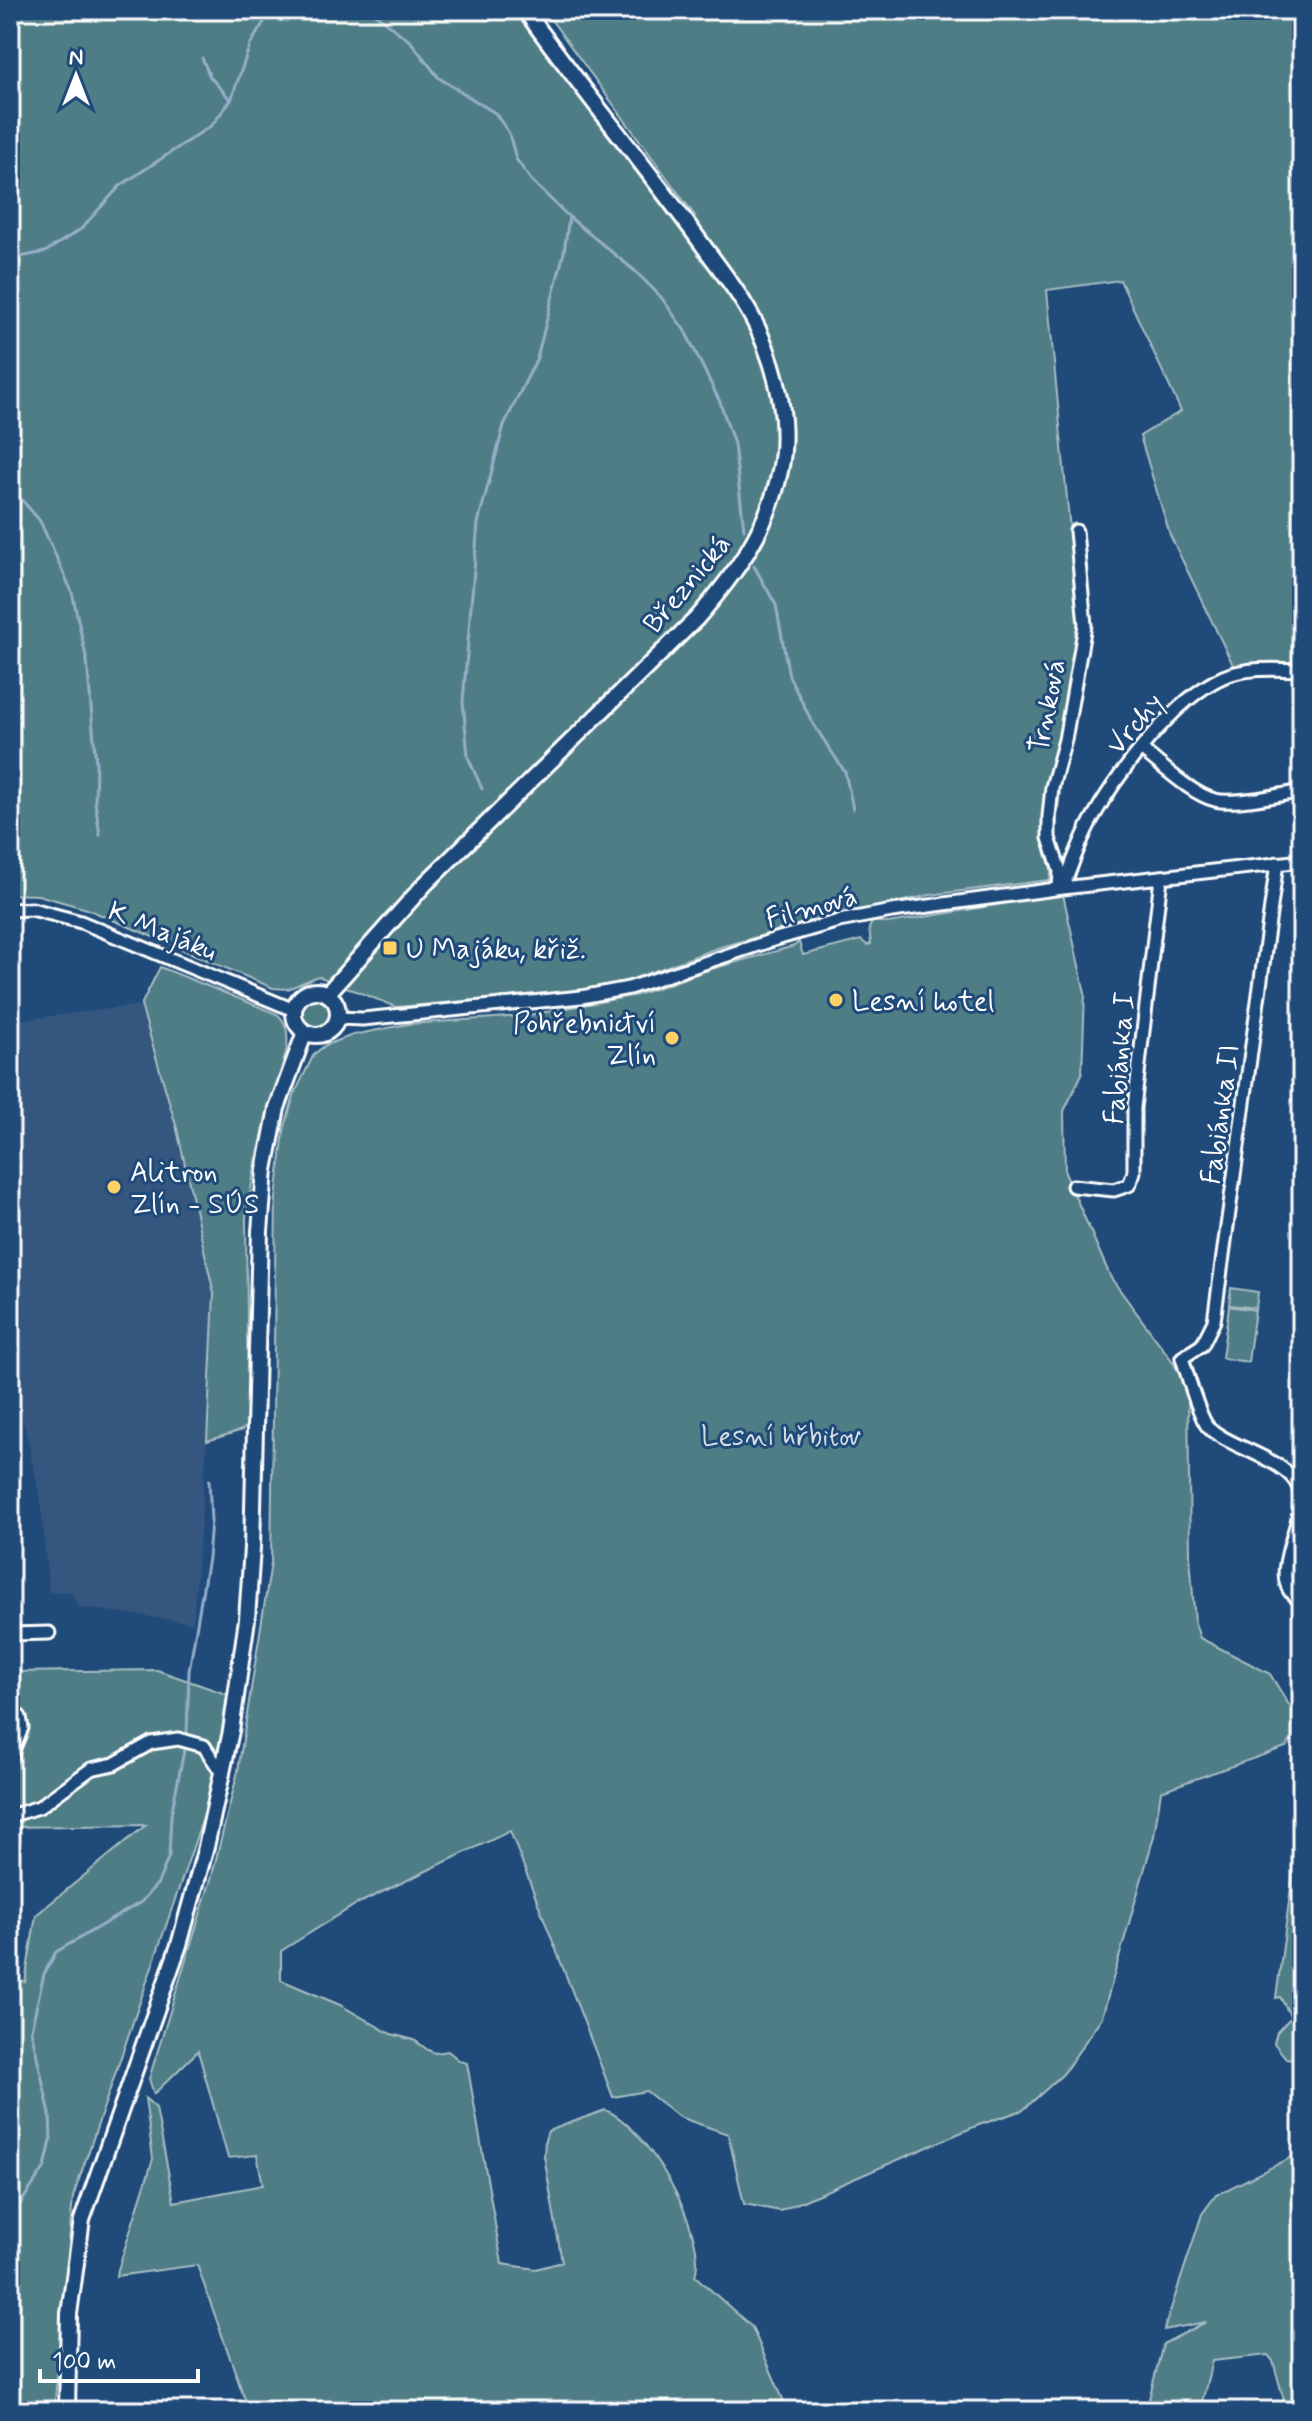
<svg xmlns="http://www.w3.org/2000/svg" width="1312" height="2421" viewBox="0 0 1312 2421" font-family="Mynerve,sans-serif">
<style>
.built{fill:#35577e}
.green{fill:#507d86;stroke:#a8bec2;stroke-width:2}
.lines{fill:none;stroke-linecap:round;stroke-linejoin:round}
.stream{stroke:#96afc9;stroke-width:3}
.minor-casing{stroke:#fff;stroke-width:17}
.major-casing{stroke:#fff;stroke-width:20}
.minor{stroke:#1f4a7a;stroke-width:11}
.major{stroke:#1f4a7a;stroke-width:14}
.poi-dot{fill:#ffd166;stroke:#1f4a7a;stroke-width:3}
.labels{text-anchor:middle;stroke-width:6;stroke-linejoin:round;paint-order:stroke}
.street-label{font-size:28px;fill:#fff;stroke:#1f4a7a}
.poi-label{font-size:28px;fill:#fff;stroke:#1f4a7a;text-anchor:start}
.park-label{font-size:28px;fill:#d3dee1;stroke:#1f4a7a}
</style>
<rect width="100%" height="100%" fill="#1f4a7a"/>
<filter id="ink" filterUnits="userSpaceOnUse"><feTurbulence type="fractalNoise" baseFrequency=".0125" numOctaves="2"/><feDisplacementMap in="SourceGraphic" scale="16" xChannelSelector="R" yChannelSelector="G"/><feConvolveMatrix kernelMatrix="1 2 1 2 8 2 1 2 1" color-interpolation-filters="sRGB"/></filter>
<g filter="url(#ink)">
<!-- built -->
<path class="built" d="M 141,1005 L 177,1129 L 214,1294 L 207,1441 L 193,1623 L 79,1607 L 70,1592 L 49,1592 L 40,1497 L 18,1396 L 10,1378 L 10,1021 Z"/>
<!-- green -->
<g class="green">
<path d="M 10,10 L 513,10 L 678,226 L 695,216 L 544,10 L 1287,10 C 1298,30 1308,73 1299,94 L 1302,100 L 1302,665 L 1234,667 L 1170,535 L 1140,436 L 1181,411 L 1120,280 L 1047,290 L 1079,624 L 1050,880 L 930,895 L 814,921 L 717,948 L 630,980 L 570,992 L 396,1007 L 318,976 L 288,989 L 273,988 L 87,909 L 38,895 L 10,894 Z"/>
<path d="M 1063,894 L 1085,993 L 1082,1074 L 1064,1111 L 1065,1173 L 1111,1278 L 1173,1362 L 1188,1391 L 1190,1555 L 1195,1623 L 1200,1638 L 1270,1674 L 1302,1726 L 1286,1747 L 1161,1791 L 1154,1836 L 1102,2017 L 1063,2074 L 1023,2110 L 976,2126 L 780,2211 L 744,2204 L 728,2134 L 679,2117 L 646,2091 L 613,2097 L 510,1831 L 355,1905 L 281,1951 L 281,1980 L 340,2005 L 391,2034 L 414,2040 L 428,2050 L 435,2053 L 448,2051 L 460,2061 L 467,2063 L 502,2264 L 536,2269 L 562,2262 L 544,2156 L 545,2140 L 548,2131 L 605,2110 C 646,2125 709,2234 695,2276 L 752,2327 L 788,2411 L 249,2411 L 197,2265 L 116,2276 L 153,2159 L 145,2098 L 156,2108 L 174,2202 L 263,2185 L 257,2155 L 228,2158 L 198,2051 L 154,2094 L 149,2079 L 211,1879 L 238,1771 L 271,1563 L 276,1198 L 284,1130 L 294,1095 L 314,1054 L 326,1045 L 353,1035 L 408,1024 L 524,1016 L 637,995 L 708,970 L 794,946 L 799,942 L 803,955 L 861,940 L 867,945 L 871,944 L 869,928 L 873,921 L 888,923 Z"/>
<path d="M 160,967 L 277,1014 C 288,1023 288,1035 287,1048 L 256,1161 L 246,1217 L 248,1424 L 242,1430 L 207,1441 L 214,1294 L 177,1129 L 141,1005 Z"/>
<circle cx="315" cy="1013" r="15"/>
<path d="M 1231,1288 L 1258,1292 L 1256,1308 L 1229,1305 Z"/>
<path d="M 1229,1306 L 1255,1310 L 1248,1362 L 1222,1358 Z"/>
<path d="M 157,1670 L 229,1695 L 215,1783 L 73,2197 L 54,2411 L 10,2411 L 10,1976 L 25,1982 L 36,1915 L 146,1825 L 10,1827 L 10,1788 L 25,1734 L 10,1727 L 10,1672 Z"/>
<path d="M 1302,1805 L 1302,2060 L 1286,2058 L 1274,2043 L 1277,2032 L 1291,2017 L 1280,1997 L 1276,1998 Z"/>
<path d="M 1302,2152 L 1302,2411 L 1287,2411 L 1273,2361 L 1268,2355 L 1212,2361 L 1200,2411 L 1146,2411 L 1163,2344 L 1206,2322 L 1164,2330 L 1202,2214 L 1216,2195 Z"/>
</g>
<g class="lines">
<!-- stream -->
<g class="stream">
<path d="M 370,10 L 411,42 L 439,78 L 495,113 L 509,133 L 516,159 L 531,180 L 569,217 L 635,271 L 661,297 L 685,331 L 720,402 L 734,444 L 744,529"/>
<path d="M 202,58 L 210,77 L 231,100"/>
<path d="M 10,259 L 45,252 L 81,229 L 120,186 L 212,125 L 231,100 L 250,45 L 271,10"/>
<path d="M 10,486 L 40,521 L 72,592 L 87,661 L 96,763 L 95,802 L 100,835"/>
<path d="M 754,566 L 776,605 L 789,676 L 812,722 L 845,772 L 853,809"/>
<path d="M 482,789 L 468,757 L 463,701 L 478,523 L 504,425 L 537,358 L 564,252 L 569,217"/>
<path d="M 187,1735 L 189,1671 L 208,1558 L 211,1521 L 209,1480"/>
<path d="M 10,2219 L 45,2167 L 51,2141 L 50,2114 L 31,2030 L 44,1974 L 56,1952 L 141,1902 L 158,1883 L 169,1856 L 171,1815 L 185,1746"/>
</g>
<!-- minor casing -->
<g class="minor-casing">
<g id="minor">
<path d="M 1142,750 C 1162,765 1191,794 1215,800 C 1234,805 1281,795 1302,791"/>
<path d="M 1277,863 L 1214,1321 L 1202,1345 L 1182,1358 C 1187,1373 1199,1417 1208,1427 C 1229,1448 1288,1459 1299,1488 C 1311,1519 1260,1581 1302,1601"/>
<path d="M 1063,887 C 1072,865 1080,840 1092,819 C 1118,773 1174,699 1223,677 C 1246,667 1277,669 1302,670"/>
<path d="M 1059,888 L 1060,871 L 1049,838 L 1049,816 L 1052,787 L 1065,740 L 1085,625 L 1076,531"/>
<path d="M 10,910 L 32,909 L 81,922 L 294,1010"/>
<path d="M 337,1018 L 363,1019 L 581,997 L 629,988 L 776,939 L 839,921 L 892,911 L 1063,888 L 1302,861"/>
<path d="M 1073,1186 L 1114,1190 L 1129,1185 L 1134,1172 L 1134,1108 L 1161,878"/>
<path d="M 10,1634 L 49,1633"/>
<path d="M 10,1710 L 20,1717 L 22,1728 L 10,1758"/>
<path d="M 10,1816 L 39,1807 L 91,1769 L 114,1764 L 151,1743 L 178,1739 L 204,1746 L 223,1775"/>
</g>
</g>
<!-- major casing -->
<g class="major-casing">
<g id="major">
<circle cx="316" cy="1013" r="22"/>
<path d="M 327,994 L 425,884 L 697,618 C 735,574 768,530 780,471 C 790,425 778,372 758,329 C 742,295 716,264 694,233 C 639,158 579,86 525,10"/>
<path d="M 67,2411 L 69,2314 L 82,2220 L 179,1945 L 206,1847 L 231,1731 L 247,1619 L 252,1548 L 260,1231 L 265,1170 L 277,1108 L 305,1032"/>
</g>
</g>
<!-- minor -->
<use href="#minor" class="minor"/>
<!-- major -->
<use href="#major" class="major"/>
</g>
</g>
<!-- markers -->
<g class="poi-dot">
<rect x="382" y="940" width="16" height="16" rx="4"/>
<circle cx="836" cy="1000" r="8"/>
<circle cx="672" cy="1038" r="8"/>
<circle cx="114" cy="1187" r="8"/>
</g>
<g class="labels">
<!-- street labels -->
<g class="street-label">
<text transform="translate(686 583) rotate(-50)" y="10">Březnická</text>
<text transform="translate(1046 706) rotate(-79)" y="10">Trnková</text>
<text transform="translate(1134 723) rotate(-49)" y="10">Vrchy</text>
<text transform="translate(811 906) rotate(-15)" y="10">Filmová</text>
<text transform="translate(163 930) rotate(22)" y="10">K Majáku</text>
<text transform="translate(1118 1058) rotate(-85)" y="10">Fabiánka I</text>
<text transform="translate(1219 1114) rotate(-82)" y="10">Fabiánka II</text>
</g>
<!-- poi labels -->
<g class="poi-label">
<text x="406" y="958">U Majáku, křiž.</text>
<text x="852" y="1010">Lesní hotel</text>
<text x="656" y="1032" text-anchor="end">Pohřebnictví<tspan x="656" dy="32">Zlín</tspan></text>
<text x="130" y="1181">Alitron<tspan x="130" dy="32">Zlín - SÚS</tspan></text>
</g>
<!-- park labels -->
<g class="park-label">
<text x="781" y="1445">Lesní hřbitov</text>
</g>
</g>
<!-- margin -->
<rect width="1312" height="2421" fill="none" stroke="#1f4a7a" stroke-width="40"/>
<rect x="20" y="20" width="1272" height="2381" fill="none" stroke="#fff" stroke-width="3" filter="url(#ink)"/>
<!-- north arrow -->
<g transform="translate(76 76)" stroke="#1f4a7a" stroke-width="6" paint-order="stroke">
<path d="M0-6L14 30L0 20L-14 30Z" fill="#ffffff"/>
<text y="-12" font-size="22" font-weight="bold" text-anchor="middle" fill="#ffffff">N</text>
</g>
<!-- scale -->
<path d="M40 2369v12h158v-12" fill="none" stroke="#ffffff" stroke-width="4"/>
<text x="52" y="2369" font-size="24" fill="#ffffff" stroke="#1f4a7a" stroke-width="6" paint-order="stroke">100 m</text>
</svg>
